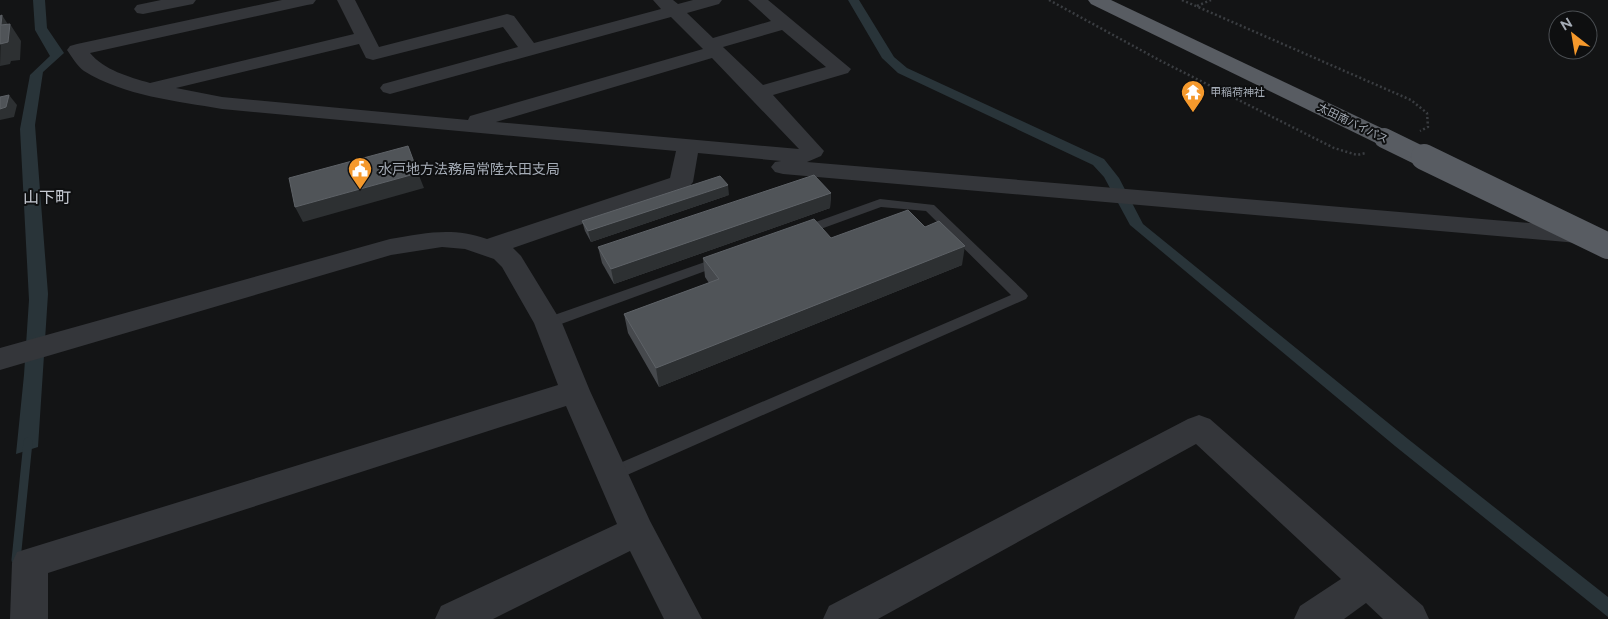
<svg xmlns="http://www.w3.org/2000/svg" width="1608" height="619" viewBox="0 0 1608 619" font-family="Raleway,'Noto Sans JP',sans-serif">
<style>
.water{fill:#293439}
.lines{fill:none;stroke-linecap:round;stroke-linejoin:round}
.stream{stroke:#293439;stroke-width:9}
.path{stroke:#3a3d41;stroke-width:2.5;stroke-dasharray:2 2.5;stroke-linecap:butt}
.service{fill:#34363a;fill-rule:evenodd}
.minor{fill:#34363a;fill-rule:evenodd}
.trunk{fill:#585c62;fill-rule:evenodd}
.trunk-bridge-far1{stroke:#585c62;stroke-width:20}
.trunk-bridge{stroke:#585c62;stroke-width:26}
.wall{fill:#46494d}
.shaded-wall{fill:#2d3032}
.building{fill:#505458;stroke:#5e6267}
.labels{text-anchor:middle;stroke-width:4;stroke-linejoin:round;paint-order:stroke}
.far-poi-label{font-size:11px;fill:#a5acb6;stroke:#0e0f10;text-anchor:start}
.far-street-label{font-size:11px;fill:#a5acb6;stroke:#0e0f10}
.poi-label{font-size:14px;fill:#a5acb6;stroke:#0e0f10;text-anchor:start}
.quarter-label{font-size:16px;fill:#c6cad2;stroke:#0e0f10}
</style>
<rect width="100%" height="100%" fill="#131415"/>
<!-- water -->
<g class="water">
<path d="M 33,0 L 45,0 L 47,28 L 64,53 L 43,72 L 35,125 L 48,294 L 38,447 L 16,454 L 24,375 L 29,300 L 20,129 L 30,75 L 50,56 L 35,30 Z"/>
<path d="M 848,0 L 859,0 L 894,57 L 907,68 L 1104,159 L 1119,178 L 1143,224 L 1408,439 L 1608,597 L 1608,617 L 1395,446 L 1130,225 L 1104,177 L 1093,165 L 898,73 L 882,58 Z"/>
</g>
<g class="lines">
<!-- stream -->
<path class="stream" d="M 16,560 L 28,442"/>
<!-- path -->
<g class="path">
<path d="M 1049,0 L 1159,60 L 1334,148 L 1357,155 L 1366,153"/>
<path d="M 1182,0 L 1411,100 L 1427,113 L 1428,127 L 1420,131"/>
<path d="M 1197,6 L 1211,0"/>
</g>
<!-- service -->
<g class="service">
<path d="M 880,199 L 934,205 L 1026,293 L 1028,296 L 1026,299 L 618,479 L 612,481 L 606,479 L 604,474 L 606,469 L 1011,295 L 926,211 L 881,207 L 807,234 L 799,234 L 797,231 L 799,228 Z"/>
<path d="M 722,256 L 728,260 L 727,263 L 553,327 L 543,327 L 541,323 L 543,319 Z"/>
</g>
<!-- minor -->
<g class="minor">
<path d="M 161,0 L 196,0 L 193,4 L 143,14 L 137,13 L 134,9 L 137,5 Z"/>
<path d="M 282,0 L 316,0 L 313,4 L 307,5 L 90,53 C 104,70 129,77 150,83 L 354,34 L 337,0 L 355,0 L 379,47 L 507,14 L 514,16 L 534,43 L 661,9 L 653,0 L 673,0 L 678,4 L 693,0 L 722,0 L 719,4 L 687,13 L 713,38 L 771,21 L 748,0 L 768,0 L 851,69 L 848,73 L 773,95 L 824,151 L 821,156 L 807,162 L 1589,228 L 1598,230 L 1602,236 L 1598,242 L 1589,244 L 783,174 L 775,172 L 771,167 L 775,162 L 781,161 L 698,153 L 693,182 L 689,187 L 513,248 L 521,256 L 562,323 L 590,391 L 650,521 L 702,619 L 664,619 L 630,551 L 493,619 L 435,619 L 441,606 L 617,524 L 566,406 L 48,573 L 48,619 L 10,619 L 12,563 L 17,552 L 558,385 L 534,323 L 502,267 L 494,259 L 465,249 L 442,247 L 391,255 L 0,370 L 0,348 L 390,239 C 426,233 452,227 487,239 L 670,178 L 676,151 L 222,109 C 177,101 124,96 84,71 C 78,67 72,57 67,50 L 70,46 L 77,44 ZM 671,17 L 703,49 L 470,116 L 468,120 L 222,97 L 176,88 L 359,44 L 366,58 L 373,60 L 503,27 L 518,47 L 383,84 L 380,88 L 383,92 L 390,94 ZM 782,30 L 826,67 L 763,85 L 723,47 ZM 712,58 L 799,149 L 496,122 Z"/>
<path d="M 1199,415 L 1210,419 L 1423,606 L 1429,619 L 1383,619 L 1366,603 L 1344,619 L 1294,619 L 1300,606 L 1341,579 L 1196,444 L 878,619 L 823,619 L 829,606 L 1188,419 Z"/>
</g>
<!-- trunk -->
<path class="trunk" d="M 1088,0 L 1111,0 L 1392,133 L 1395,138 L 1392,143 L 1384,145 L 1376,143 L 1091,4 Z"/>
<!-- trunk-bridge-far1 -->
<path class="trunk-bridge-far1" d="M 1384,138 L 1427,159"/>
<!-- trunk-bridge -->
<path class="trunk-bridge" d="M 1424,157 L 1608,246"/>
</g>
<!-- wall -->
<g class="wall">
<path d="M 831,193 L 830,208 L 614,284 L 602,263 L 598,247 Z"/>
<path d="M 729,195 L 591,242 L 585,231 L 582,221 Z"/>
<path d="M 831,238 L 962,265 L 659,387 L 628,333 L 624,314 L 709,283 L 705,277 L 703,258 Z"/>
</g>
<!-- shaded-wall -->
<g class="shaded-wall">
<path d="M 2,15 L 9,26 L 10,24 L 21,41 L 20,60 L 11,61 L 10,64 L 0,66 L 1,25 Z"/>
<path d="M 9,95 L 17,105 L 14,117 L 0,120 L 0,109 Z"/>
<path d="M 418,173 L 424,188 L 303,222 L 295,207 Z"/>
<path d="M 728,185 L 729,195 L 591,242 L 588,231 Z"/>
<path d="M 831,193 L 830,208 L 614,284 L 611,269 Z"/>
<path d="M 965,246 L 962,265 L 659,387 L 656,368 Z"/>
</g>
<!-- building -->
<g class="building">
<path d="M 2,15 L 1,25 L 10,24 L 8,42 L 0,44 L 0,16 Z"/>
<path d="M 9,95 L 6,107 L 0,109 L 0,97 Z"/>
<path d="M 408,146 L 418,173 L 295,207 L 289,178 Z"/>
<path d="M 814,175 L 831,193 L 611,269 L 598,247 Z"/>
<path d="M 720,176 L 728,185 L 588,231 L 582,221 Z"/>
<path d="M 908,210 L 925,227 L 939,221 L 965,246 L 656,368 L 624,314 L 719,279 L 703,258 L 814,219 L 831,238 Z"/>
</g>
<!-- icons -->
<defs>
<g id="temple-pin" transform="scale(1.25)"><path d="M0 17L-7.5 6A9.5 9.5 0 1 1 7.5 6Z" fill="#f5992c" stroke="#0e0f10"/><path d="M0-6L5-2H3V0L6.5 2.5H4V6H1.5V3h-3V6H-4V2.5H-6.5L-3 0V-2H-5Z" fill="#fff"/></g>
<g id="civic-pin" transform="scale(1.25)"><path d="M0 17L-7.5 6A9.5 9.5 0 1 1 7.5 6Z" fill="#f5992c" stroke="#0e0f10"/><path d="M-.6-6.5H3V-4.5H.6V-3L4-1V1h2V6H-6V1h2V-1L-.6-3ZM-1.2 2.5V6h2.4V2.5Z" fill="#fff"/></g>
</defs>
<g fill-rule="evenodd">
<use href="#temple-pin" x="1193" y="92"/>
<use href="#civic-pin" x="360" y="169"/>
</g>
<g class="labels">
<!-- far-poi labels -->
<g class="far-poi-label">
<text x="1210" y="96">甲稲荷神社</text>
</g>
<!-- far-street labels -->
<g class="far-street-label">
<text transform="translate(1353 123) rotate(26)" y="4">太田南バイパス</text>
</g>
<!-- poi labels -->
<g class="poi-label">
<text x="378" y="174">水戸地方法務局常陸太田支局</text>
</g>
<!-- quarter labels -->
<g class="quarter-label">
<text x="47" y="203">山下町</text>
</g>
</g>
<!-- north arrow -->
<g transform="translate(1573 35) rotate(329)"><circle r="24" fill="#0e0f10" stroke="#4a4e52"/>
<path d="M0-4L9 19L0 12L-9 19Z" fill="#f5992c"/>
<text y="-8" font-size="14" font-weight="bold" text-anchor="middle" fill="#a5acb6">N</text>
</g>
</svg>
